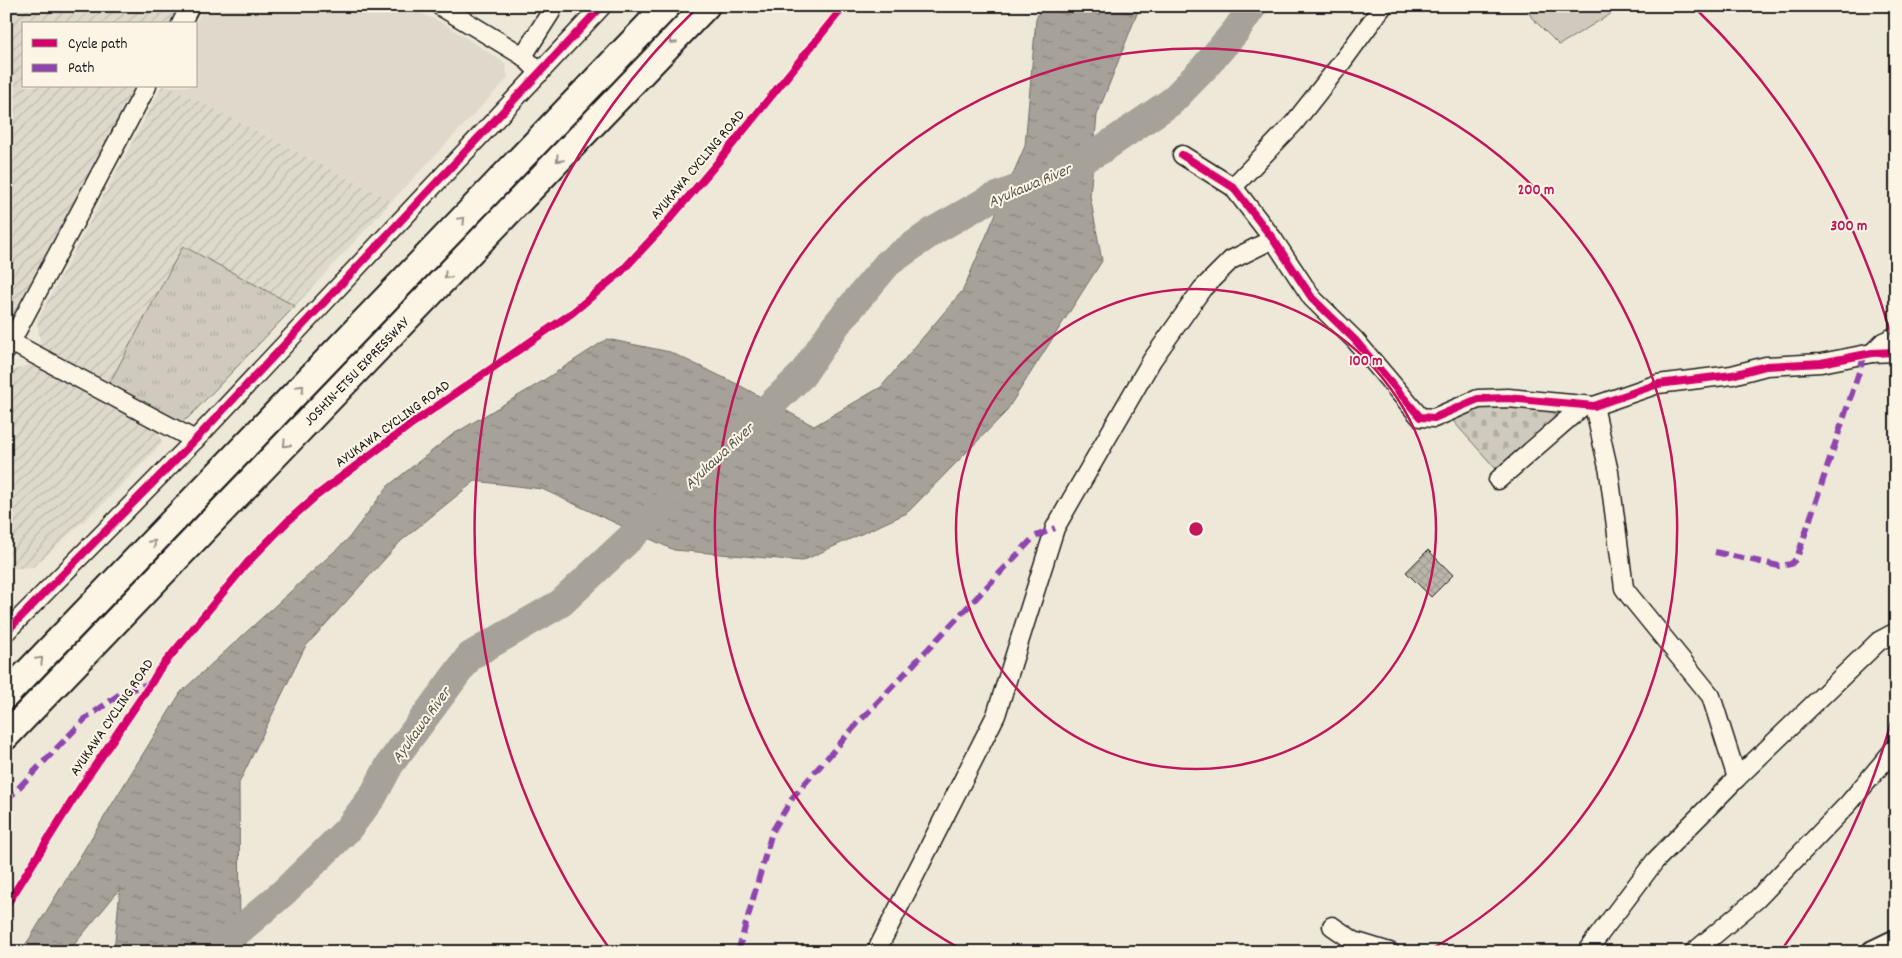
<svg xmlns="http://www.w3.org/2000/svg" width="1902" height="958" viewBox="0 0 1902 958" font-family="Dekko,sans-serif">
<style>
.built{fill:#ded9cb}
.industrial{fill:url(#industrial-furrows)}
.grass{fill:#cfcabd;stroke:#76736c}
.cemetery{fill:url(#cemetery-stones);stroke:#76736c}
.park{fill:url(#park-tufts);stroke:#76736c}
.water{fill:url(#water-ripples);stroke:#6f6c67}
.lines{fill:none;stroke-linecap:round;stroke-linejoin:round}
.river{stroke:#a7a299;stroke-width:29}
.building{fill:url(#building-cross-hatch);stroke:#1c1c1c}
.minor-casing{stroke:#1c1c1c;stroke-width:21}
.major-casing{stroke:#1c1c1c;stroke-width:26}
.highway-casing{stroke:#1c1c1c;stroke-width:30}
.minor{stroke:#fcf5e5;stroke-width:18}
.major{stroke:#fcf5e5;stroke-width:22}
.highway{stroke:#fcf5e5;stroke-width:26}
.quiet{stroke:#8e44ad;stroke-width:6;stroke-dasharray:12 6;stroke-linecap:butt}
.cycleway-casing{stroke:#fcf5e5;stroke-width:11}
.cycleway{stroke:#d6006c;stroke-width:8}
.oneway{stroke:#97938b}
.ring{fill:none;stroke:#c2185b;stroke-width:2.5}
.labels{text-anchor:middle;stroke-width:4;stroke-linejoin:round;paint-order:stroke}
.street-label{font-size:15px;fill:#1c1c1c;stroke:#fcf5e5}
.water-label{font-size:16px;font-style:italic;fill:#5b5854;stroke:#fcf5e5}
.centre{fill:#c2185b;stroke:#fcf5e5;stroke-width:2.5}
.ring-label{font-size:15px;text-anchor:middle;font-weight:bold;fill:#c2185b;stroke:#fcf5e5;stroke-width:4;stroke-linejoin:round;paint-order:stroke}
</style>
<defs>
<pattern id="industrial-furrows" width="10" height="10" patternUnits="userSpaceOnUse" patternTransform="scale(1.25)"><rect width="10" height="10" fill="#ded9cb"/><path d="M-1 1l2-2M0 10L10 0M9 11l2-2" fill="none" stroke="#bebaae"/></pattern>
<pattern id="cemetery-stones" width="16" height="16" patternUnits="userSpaceOnUse" patternTransform="scale(1.25)"><rect width="16" height="16" fill="#cfcabd"/><path d="M2 7V4a2 2 0 0 1 4 0v3zM10 15v-3a2 2 0 0 1 4 0v3z" fill="#b1ada2"/></pattern>
<pattern id="park-tufts" width="24" height="20" patternUnits="userSpaceOnUse" patternTransform="scale(1.25)"><rect width="24" height="20" fill="#cfcabd"/><path d="M3 7l-1-3M5 7V3M7 7l1-3M15 17l-1-3M17 17v-4M19 17l1-3" fill="none" stroke="#b1ada2"/></pattern>
<pattern id="water-ripples" width="26" height="14" patternUnits="userSpaceOnUse" patternTransform="scale(1.25)"><rect width="26" height="14" fill="#a7a299"/><path d="M2 4q2-2 4 0t4 0M15 11q2-2 4 0t4 0" fill="none" stroke="#87837c"/></pattern>
<pattern id="building-cross-hatch" width="8" height="8" patternUnits="userSpaceOnUse" patternTransform="scale(1.25)"><rect width="8" height="8" fill="#bab6aa"/><path d="M0 0l8 8M0 8l8-8" fill="none" stroke="#9f9c92"/></pattern>
</defs>
<rect width="100%" height="100%" fill="#eee8d9"/>
<filter id="ink" filterUnits="userSpaceOnUse"><feTurbulence type="fractalNoise" baseFrequency=".02" numOctaves="2"/><feDisplacementMap in="SourceGraphic" scale="10" xChannelSelector="R" yChannelSelector="G"/><feConvolveMatrix kernelMatrix="1 2 1 2 8 2 1 2 1" color-interpolation-filters="sRGB"/></filter>
<g filter="url(#ink)">
<!-- built -->
<path class="built" d="M 205,6 L 405,6 L 443,23 L 505,63 L 508,78 L 392,201 L 170,86 L 196,86 L 195,24 Z"/>
<!-- industrial -->
<g class="industrial">
<path d="M 11,6 L 179,6 L 170,24 L 24,24 L 24,86 L 136,86 L 6,328 L 6,16 Z"/>
<path d="M 162,86 L 170,86 L 392,201 L 295,306 L 183,247 L 109,384 L 41,348 L 37,321 Z"/>
<path d="M 34,363 L 158,429 L 162,443 L 107,500 L 33,567 L 6,569 L 6,379 L 10,372 Z"/>
</g>
<!-- grass -->
<path class="grass" d="M 1525,6 L 1624,6 L 1559,45 L 1532,18 Z"/>
<!-- cemetery -->
<path class="cemetery" d="M 1484,404 L 1567,408 L 1497,470 L 1452,420 L 1466,411 Z"/>
<!-- park -->
<path class="park" d="M 183,246 L 295,306 L 188,418 L 181,422 L 109,384 Z"/>
<!-- water -->
<path class="water" d="M 1042,6 L 1140,6 L 1097,115 L 1090,196 L 1102,261 L 1005,413 L 907,513 L 802,561 L 674,550 L 542,489 L 475,481 L 401,541 L 305,647 L 239,783 L 240,952 L 114,952 L 120,889 L 68,952 L 20,952 L 30,938 L 181,692 L 348,539 L 388,486 L 452,435 L 538,384 L 607,339 L 670,352 L 737,384 L 814,426 L 881,387 L 963,290 L 1025,146 L 1036,19 Z"/>
<g class="lines">
<!-- river -->
<g class="river">
<path d="M 744,431 L 802,375 L 836,325 L 888,263 L 935,230 L 988,200 L 1054,175 L 1101,150 L 1171,102 L 1204,68 L 1235,32 L 1253,6"/>
<path d="M 219,952 L 229,939 L 284,892 L 347,830 L 373,796 L 390,764 L 470,656 L 561,603 L 664,506"/>
</g>
</g>
<!-- building -->
<path class="building" d="M 1428,550 L 1453,575 L 1431,597 L 1406,572 Z"/>
<g class="lines">
<!-- minor casing -->
<g class="minor-casing">
<g id="minor">
<path d="M 440,6 L 523,56 L 540,73"/>
<path d="M 181,24 L 190,6"/>
<path d="M 523,56 L 551,12 L 553,6"/>
<path d="M 1182,155 L 1233,187 L 1273,239 L 1312,298 L 1355,340 L 1420,417 L 1434,418 L 1478,399 L 1508,398 L 1594,406 L 1658,384 L 1732,375 L 1766,366 L 1821,363 L 1872,353 L 1896,352"/>
<path d="M 1233,187 L 1294,123 L 1342,62 L 1383,6"/>
<path d="M 11,342 L 195,440"/>
<path d="M 6,351 L 147,86"/>
<path d="M 1872,353 L 1883,342 L 1896,336"/>
<path d="M 1594,406 L 1609,472 L 1624,588 L 1629,595 L 1711,696 L 1737,778"/>
<path d="M 1498,480 L 1584,405"/>
<path d="M 6,632 L 195,440 L 602,6"/>
<path d="M 1332,926 L 1354,941 L 1390,952"/>
<path d="M 876,952 L 996,715 L 1055,528 L 1152,360 L 1202,289 L 1231,260 L 1273,239"/>
<path d="M 1586,952 L 1655,861 L 1737,778 L 1879,641 L 1896,632"/>
<path d="M 1694,952 L 1757,899 L 1849,803 L 1896,747"/>
</g>
</g>
<!-- major casing -->
<g class="major-casing">
<path id="major" d="M 1873,952 L 1896,941"/>
</g>
<!-- highway casing -->
<g class="highway-casing">
<g id="highway">
<path d="M 6,695 L 667,6"/>
<path d="M 6,736 L 706,6"/>
</g>
</g>
<!-- minor -->
<use href="#minor" class="minor"/>
<!-- major -->
<use href="#major" class="major"/>
<!-- highway -->
<use href="#highway" class="highway"/>
<!-- quiet -->
<g class="quiet">
<path d="M 1715,552 L 1779,566 L 1791,564 L 1797,558 L 1865,354"/>
<path d="M 6,801 L 85,719 L 120,694 L 150,683"/>
<path d="M 738,952 L 772,832 L 793,797 L 857,724 L 1034,537 L 1055,528"/>
</g>
<!-- cycleway casing -->
<g class="cycleway-casing">
<g id="cycleway">
<path d="M 1182,155 L 1233,187 L 1273,239 L 1312,298 L 1355,340 L 1420,417 L 1434,418 L 1478,399 L 1508,398 L 1594,406 L 1658,384 L 1732,375 L 1766,366 L 1821,363 L 1872,353 L 1896,352"/>
<path d="M 6,632 L 195,440 L 602,6"/>
<path d="M 6,906 L 84,782 L 152,682 L 159,670 L 248,562 L 288,521 L 316,496 L 410,425 L 572,313 L 621,272 L 662,228 L 718,162 L 844,6"/>
</g>
</g>
<!-- cycleway -->
<use href="#cycleway" class="cycleway"/>
</g>
<!-- one-way arrows -->
<defs><path id="oneway-chevron" d="M-2-3.5L2.5 0L-2 3.5" fill="none" stroke-width="1.6" stroke-linecap="round" stroke-linejoin="round" transform="scale(1.25)"/></defs>
<g class="oneway">
<use href="#oneway-chevron" transform="translate(672 41) rotate(134)"/>
<use href="#oneway-chevron" transform="translate(559 159) rotate(134)"/>
<use href="#oneway-chevron" transform="translate(462 220) rotate(-46)"/>
<use href="#oneway-chevron" transform="translate(447 276) rotate(134)"/>
<use href="#oneway-chevron" transform="translate(301 388) rotate(-46)"/>
<use href="#oneway-chevron" transform="translate(286 444) rotate(134)"/>
<use href="#oneway-chevron" transform="translate(153 543) rotate(-46)"/>
<use href="#oneway-chevron" transform="translate(40 660) rotate(-46)"/>
</g>
</g>
<!-- distance rings -->
<g class="ring">
<circle cx="1196" cy="529" r="240"/>
<path d="M966 952A481 481 0 1 1 1426 952"/>
<path d="M1896 703A721 721 0 0 1 1783 948M609 948A721 721 0 0 1 695 10M1697 10A721 721 0 0 1 1896 355"/>
</g>
<g class="labels">
<!-- street labels -->
<g class="street-label">
<text transform="translate(697 164) rotate(-50)" y="5">AYUKAWA CYCLING ROAD</text>
<text transform="translate(356 371) rotate(-46)" y="5">JOSHIN-ETSU EXPRESSWAY</text>
<text transform="translate(392 423) rotate(-36)" y="5">AYUKAWA CYCLING ROAD</text>
<text transform="translate(111 717) rotate(-56)" y="5">AYUKAWA CYCLING ROAD</text>
</g>
<!-- water labels -->
<g class="water-label">
<text transform="translate(1029 184) rotate(-23)" y="6">Ayukawa River</text>
<text transform="translate(718 455) rotate(-43)" y="6">Ayukawa River</text>
<text transform="translate(420 724) rotate(-54)" y="6">Ayukawa River</text>
</g>
</g>
<circle cx="1196" cy="529" r="8" class="centre"/>
<g class="ring-label">
<text x="1536" y="194">200 m</text>
<text x="1849" y="230">300 m</text>
<text x="1366" y="365">100 m</text>
</g>
<!-- margin -->
<rect width="1902" height="958" fill="none" stroke="#fcf5e5" stroke-width="25"/>
<rect x="12" y="12" width="1877" height="933" fill="none" stroke="#1c1c1c" stroke-width="2" filter="url(#ink)"/>
<!-- legend -->
<rect x="22" y="22" width="175" height="65" fill="#fcf5e5" stroke="#a29e95"/>
<rect x="32" y="39" width="25" height="8" fill="#d6006c" stroke="#a29e95"/>
<text x="68" y="48" font-size="15" fill="#1c1c1c">Cycle path</text>
<rect x="32" y="64" width="25" height="8" fill="#8e44ad" stroke="#a29e95"/>
<text x="68" y="72" font-size="15" fill="#1c1c1c">Path</text>
</svg>
